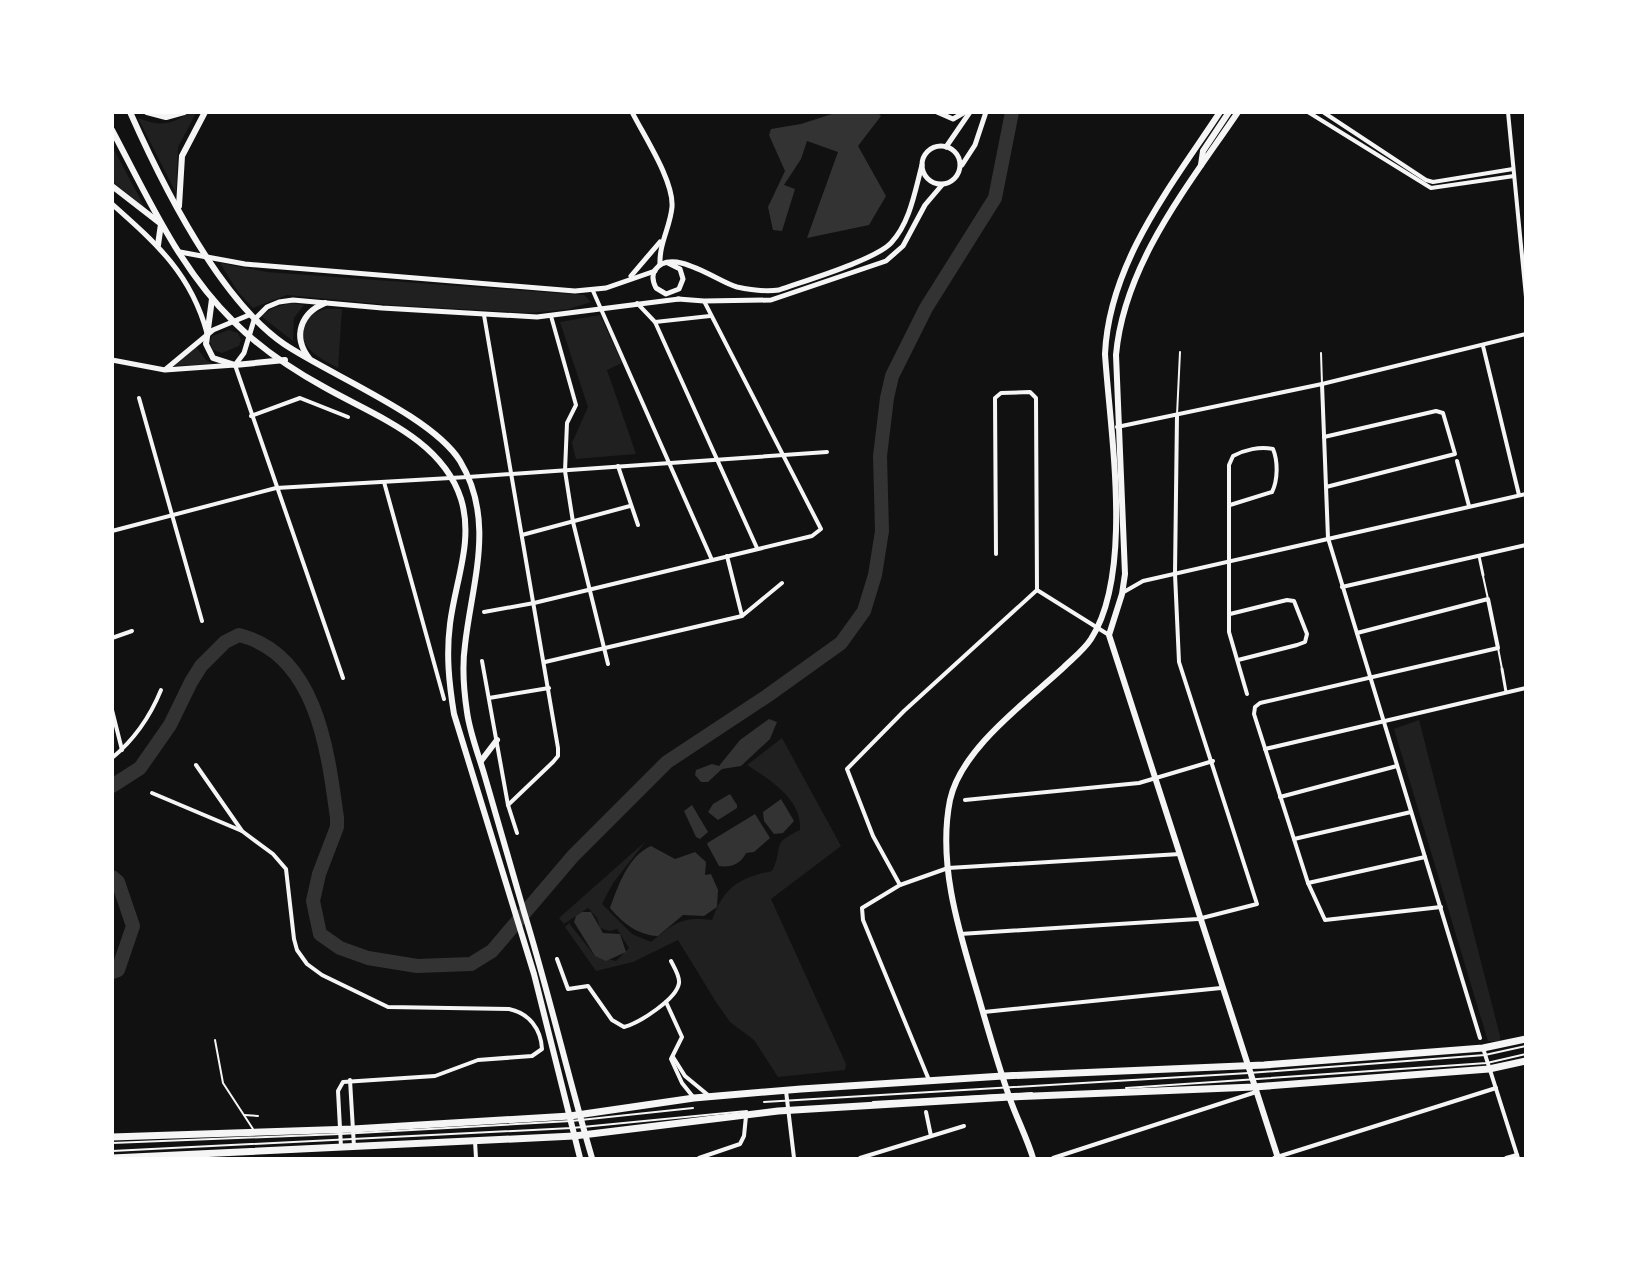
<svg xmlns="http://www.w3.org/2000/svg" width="1638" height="1271" viewBox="0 0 1638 1271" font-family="'PT Sans Narrow',sans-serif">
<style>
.green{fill:#202020}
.water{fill:#333}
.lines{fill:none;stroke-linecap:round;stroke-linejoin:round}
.river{stroke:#333;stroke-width:14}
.service{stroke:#f5f5f5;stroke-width:2}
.pedestrian{stroke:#f5f5f5;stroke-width:3}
.minor{stroke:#f5f5f5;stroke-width:4}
.tertiary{stroke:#f5f5f5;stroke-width:5}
.secondary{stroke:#f5f5f5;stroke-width:6}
.primary{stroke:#f5f5f5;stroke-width:7}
</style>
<rect width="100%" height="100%" fill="#111"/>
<!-- green -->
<g class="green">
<path d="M 188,113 L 196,113 L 178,147 L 176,193 L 138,118 C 159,126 170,126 188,113 Z"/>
<path d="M 112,148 L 113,148 L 145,208 L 113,182 Z"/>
<path d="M 220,263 L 267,272 L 584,295 L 591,302 L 569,309 L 531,313 L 390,305 L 287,295 L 253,308 L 238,292 Z"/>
<path d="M 290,303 L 304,305 L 294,318 L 293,341 L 261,316 L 273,308 Z"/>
<path d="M 327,309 L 342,309 L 338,368 C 322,359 294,346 305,324 C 310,314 317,311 327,309 Z"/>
<path d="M 600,315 L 622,363 L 607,370 L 636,454 L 576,459 L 572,443 L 588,407 L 560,322 Z"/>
<path d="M 229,330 L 238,333 L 241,340 L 239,346 L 222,353 L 213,350 L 210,342 L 212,336 Z"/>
<path d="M 196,347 L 206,360 L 213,364 L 171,366 Z"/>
<path d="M 1419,720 L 1500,1036 L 1500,1041 L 1488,1041 L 1394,729 Z"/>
<path d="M 782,738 L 841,846 L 771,899 L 846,1064 L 845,1070 L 778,1077 L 754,1040 L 730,1022 L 716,1002 L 678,940 L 633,962 L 596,971 L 565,927 L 569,923 L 595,956 L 616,961 L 629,948 L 617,929 L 610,931 L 600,928 L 597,918 L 588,908 L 564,924 L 559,918 L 646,841 L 613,883 L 602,904 L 632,934 L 651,942 C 674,923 682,916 712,920 C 724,887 739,878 772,871 C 785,847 768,845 800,830 C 802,799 770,780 747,765 Z"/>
</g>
<!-- water -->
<g class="water">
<path d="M 835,113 L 878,113 L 881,116 L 858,146 L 886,196 L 869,225 L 807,238 L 838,152 L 807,141 L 801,159 L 784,185 L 795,189 L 782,231 L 773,230 L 768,207 L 785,171 L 769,135 L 771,129 L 801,124 Z"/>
<path d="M 769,719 L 777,722 L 770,739 L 741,766 L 722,769 L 708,782 L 701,782 L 695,775 L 696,770 L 712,764 L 719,766 L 740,740 Z"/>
<path d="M 730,794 L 737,805 L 737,808 L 718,820 L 708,812 L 713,804 Z"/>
<path d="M 781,799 L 794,821 L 783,833 L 774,834 L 764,821 L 763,812 Z"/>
<path d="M 692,805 L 708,832 L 700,839 L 696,837 L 684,811 Z"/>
<path d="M 755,814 L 770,838 L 754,852 L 746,853 C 741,864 730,868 719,866 L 707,844 L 709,842 Z"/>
<path d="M 651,846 L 675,859 L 695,852 L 706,862 L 705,875 L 711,874 L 718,890 L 717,907 L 704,916 L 683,915 L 658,936 C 637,935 623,923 610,908 C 618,886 628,856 651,846 Z"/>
<path d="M 582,912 L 591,912 L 603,933 L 620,934 L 626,952 L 606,961 L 595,956 L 574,922 L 576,916 Z"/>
</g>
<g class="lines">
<!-- river -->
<g class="river">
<path d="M 112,786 L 140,768 L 170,725 L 191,682 L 201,666 L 225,642 L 239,635 C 317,654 328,752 337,818 L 337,827 L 319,874 L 313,901 L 320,934 L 340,948 L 368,958 L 417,966 L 471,964 L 492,951 L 573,856 L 667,762 L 767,696 L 841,643 L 864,611 L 875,575 L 882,531 L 880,456 L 887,398 L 892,376 L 926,308 L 995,198 L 1012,112"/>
<path d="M 112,877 L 118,882 L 133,926 L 118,970 L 112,972"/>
</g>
<!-- service -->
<g class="service">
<path d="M 1321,353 L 1322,384"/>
<path d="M 1177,415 L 1180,352"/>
<path d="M 1483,576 L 1488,599"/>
<path d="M 1498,648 L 1502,669"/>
<path d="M 215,1040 L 223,1083 L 253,1129"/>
<path d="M 1126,1088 L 1487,1063 L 1526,1054"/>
<path d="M 764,1102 L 1249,1073 L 1485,1055 L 1526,1046"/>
<path d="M 873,1102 L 1032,1093"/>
<path d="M 244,1115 L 258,1116"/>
<path d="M 112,1143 L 340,1134 L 571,1121 L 693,1108"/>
<path d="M 112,1151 L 572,1128 L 747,1111"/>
</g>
<!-- pedestrian -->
<g class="pedestrian">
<path d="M 1479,556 L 1483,575"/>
<path d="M 1502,669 L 1506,692"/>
</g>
<!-- minor -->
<g class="minor">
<path d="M 1308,112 L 1431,188 L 1514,176"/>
<path d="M 1323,112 L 1426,180 L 1433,182 L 1513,169"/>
<path d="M 1508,112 L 1526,297"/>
<path d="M 593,291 L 712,560"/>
<path d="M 637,303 L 655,322 L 757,548"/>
<path d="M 484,315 L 558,748 L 558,756 L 553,762 L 508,805"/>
<path d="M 551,316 L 576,405 L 567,423 L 565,471 L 573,522 L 608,664"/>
<path d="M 655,322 L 710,316"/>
<path d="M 1483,346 L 1519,495"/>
<path d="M 235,365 L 343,678"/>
<path d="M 1322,384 L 1328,538 L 1480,1038"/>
<path d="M 139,398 L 202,621"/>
<path d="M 251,416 L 300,398 L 348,417"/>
<path d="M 1117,427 L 1322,384 L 1526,334"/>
<path d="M 1324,437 L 1436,411 L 1443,413 L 1455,454 L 1326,487"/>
<path d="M 1457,461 L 1469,506"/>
<path d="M 618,466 L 638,525"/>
<path d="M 384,482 L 444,699"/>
<path d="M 1230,505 L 1272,492 C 1278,480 1278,461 1273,449 C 1260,446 1244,450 1233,456 L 1229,465 L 1229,632 L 1247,694"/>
<path d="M 112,531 L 276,488 L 468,477 L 827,452"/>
<path d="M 522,535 L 630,506"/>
<path d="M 727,556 L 742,616"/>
<path d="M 1342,587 L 1526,545"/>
<path d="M 1037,590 L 1109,635"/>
<path d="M 1122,593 L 1143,581 L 1526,494"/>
<path d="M 484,612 L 534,603 L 812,536 L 821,529 L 704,301"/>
<path d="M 1230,614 L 1287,600 L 1294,601 L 1307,634 L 1305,642 L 1297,645 L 1238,660"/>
<path d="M 1357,633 L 1488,599 L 1498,648 L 1260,703 L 1255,707 L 1254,714 L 1308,883 L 1325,920 L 1441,907"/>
<path d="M 112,638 L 132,631"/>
<path d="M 482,661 L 508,805 L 517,833"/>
<path d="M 545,662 L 742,616 L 782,583"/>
<path d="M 489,698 L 549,688"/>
<path d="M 112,710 L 122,750"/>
<path d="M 1265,749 L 1526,688"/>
<path d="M 112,758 C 135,739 150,717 161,690"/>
<path d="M 196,765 L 242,831 L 273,854 L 286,869 L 294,939 L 297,950 L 307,964 L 322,975 L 388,1007 L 509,1009 C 529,1013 541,1029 542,1049 L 532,1056 L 478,1060 L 435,1076 L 343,1082 L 338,1091 L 341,1147"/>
<path d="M 152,793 L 242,831"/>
<path d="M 1280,797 L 1397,766"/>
<path d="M 965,800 L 1139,783 L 1213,761"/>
<path d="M 1294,839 L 1411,812"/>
<path d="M 1308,883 L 1425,857"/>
<path d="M 900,885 L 873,836 L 847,769 L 904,711 L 1037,590 L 1036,398 L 1030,392 L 1001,393 L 995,398 L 996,554"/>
<path d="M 960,934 L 1198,919 L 1257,904 L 1179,662 L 1175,574 L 1177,415"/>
<path d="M 557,959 L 568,989 L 588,986 L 612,1020 L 624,1027 C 639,1023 677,999 679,983 C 680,976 674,967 671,961"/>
<path d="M 666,1002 L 682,1037 L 671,1059 L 682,1083 L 694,1098"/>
<path d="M 984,1012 L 1221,988"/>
<path d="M 1483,1048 L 1518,1158"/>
<path d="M 673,1057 L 685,1076 L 708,1095"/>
<path d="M 350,1080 L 354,1147"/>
<path d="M 929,1080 L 863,920 L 862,908 L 900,885 L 948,868 L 1180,854"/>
<path d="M 786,1091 L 794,1158"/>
<path d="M 926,1112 L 931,1136"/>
<path d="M 475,1141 L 476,1158"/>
<path d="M 699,1158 L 740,1144 L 744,1136 L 746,1116"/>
<path d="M 860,1158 L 964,1126"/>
<path d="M 1053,1158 L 1256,1092"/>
<path d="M 1274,1158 L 1496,1088"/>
<path d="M 1506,1158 L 1517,1155"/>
</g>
<!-- tertiary -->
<g class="tertiary">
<path d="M 632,112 C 644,136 674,181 672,207 C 670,228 659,243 660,265"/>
<path d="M 937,112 L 953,119 L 965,112"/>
<circle cx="941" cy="165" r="19"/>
<path d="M 946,147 L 970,112"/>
<path d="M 962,165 L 975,145 L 986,112"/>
<path d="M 112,204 C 157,244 191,274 207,333"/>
<path d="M 180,252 L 245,264 L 575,291 L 606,288 L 655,271"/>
<path d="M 668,263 L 680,269 L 683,279 L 679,289 L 666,294 L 656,288 C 653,282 651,276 655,270 C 672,246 718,282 737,287 C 751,290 765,292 779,290 C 804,281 875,260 891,243 C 910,223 915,191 922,165"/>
<path d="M 631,276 L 660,242"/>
<path d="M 678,299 L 704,301 L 771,300 L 886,261 L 903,246 L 925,205 L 942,185"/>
<path d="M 112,360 L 165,370 L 235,365 L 244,353 L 254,320 L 267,307 L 279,302 L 293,300 L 382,308 L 537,317 L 679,299"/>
<path d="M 166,369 L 213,330 L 249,315"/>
</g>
<!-- secondary -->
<g class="secondary">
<path d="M 130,112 C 162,184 219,299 284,344 C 330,375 432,416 460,461 C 496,521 472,582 465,645 C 462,666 464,692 467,712 C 470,734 479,756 485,777 C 498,822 511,867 524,912 C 549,993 568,1077 592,1158"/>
<path d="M 147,112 L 166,117 L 184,112"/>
<path d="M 1238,112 C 1188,186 1124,264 1116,355 L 1125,574 L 1122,594 L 1109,635 L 1278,1158"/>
<path d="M 112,130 C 147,196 179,268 233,321 C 258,346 293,370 324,387 C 375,416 442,439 461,499 C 474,541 455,582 450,624 C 446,655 449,683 454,714 L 534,974 L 580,1158"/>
<path d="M 1201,165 L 1203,151 L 1229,112"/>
<path d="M 112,186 L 161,224 L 158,245"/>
<path d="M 179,206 L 182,156 L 205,112"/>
<path d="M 212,299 L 206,344 L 213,358 L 235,365 L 285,360"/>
<path d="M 309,358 C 292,336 301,313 325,303"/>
<path d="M 481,761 L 497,740"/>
<path d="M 1033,1158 C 1027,1138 1017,1119 1010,1099 C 998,1065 988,1030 978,995 C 960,934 937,865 950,800 C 961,749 1025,703 1063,668 C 1072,659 1084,650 1091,639 C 1134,572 1110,432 1105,354 C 1109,263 1171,186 1220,112"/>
</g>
<!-- primary -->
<g class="primary">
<path d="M 112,1137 L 353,1129 L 570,1116 L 694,1098 L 801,1089 L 1003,1076 L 1264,1065 L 1483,1048 L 1526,1039"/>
<path d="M 112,1158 L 574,1136 L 778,1111 L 1010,1097 L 1254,1087 L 1489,1069 L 1526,1061"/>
</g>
</g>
<!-- border -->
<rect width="1638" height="1271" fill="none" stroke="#ffffff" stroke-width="228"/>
</svg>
